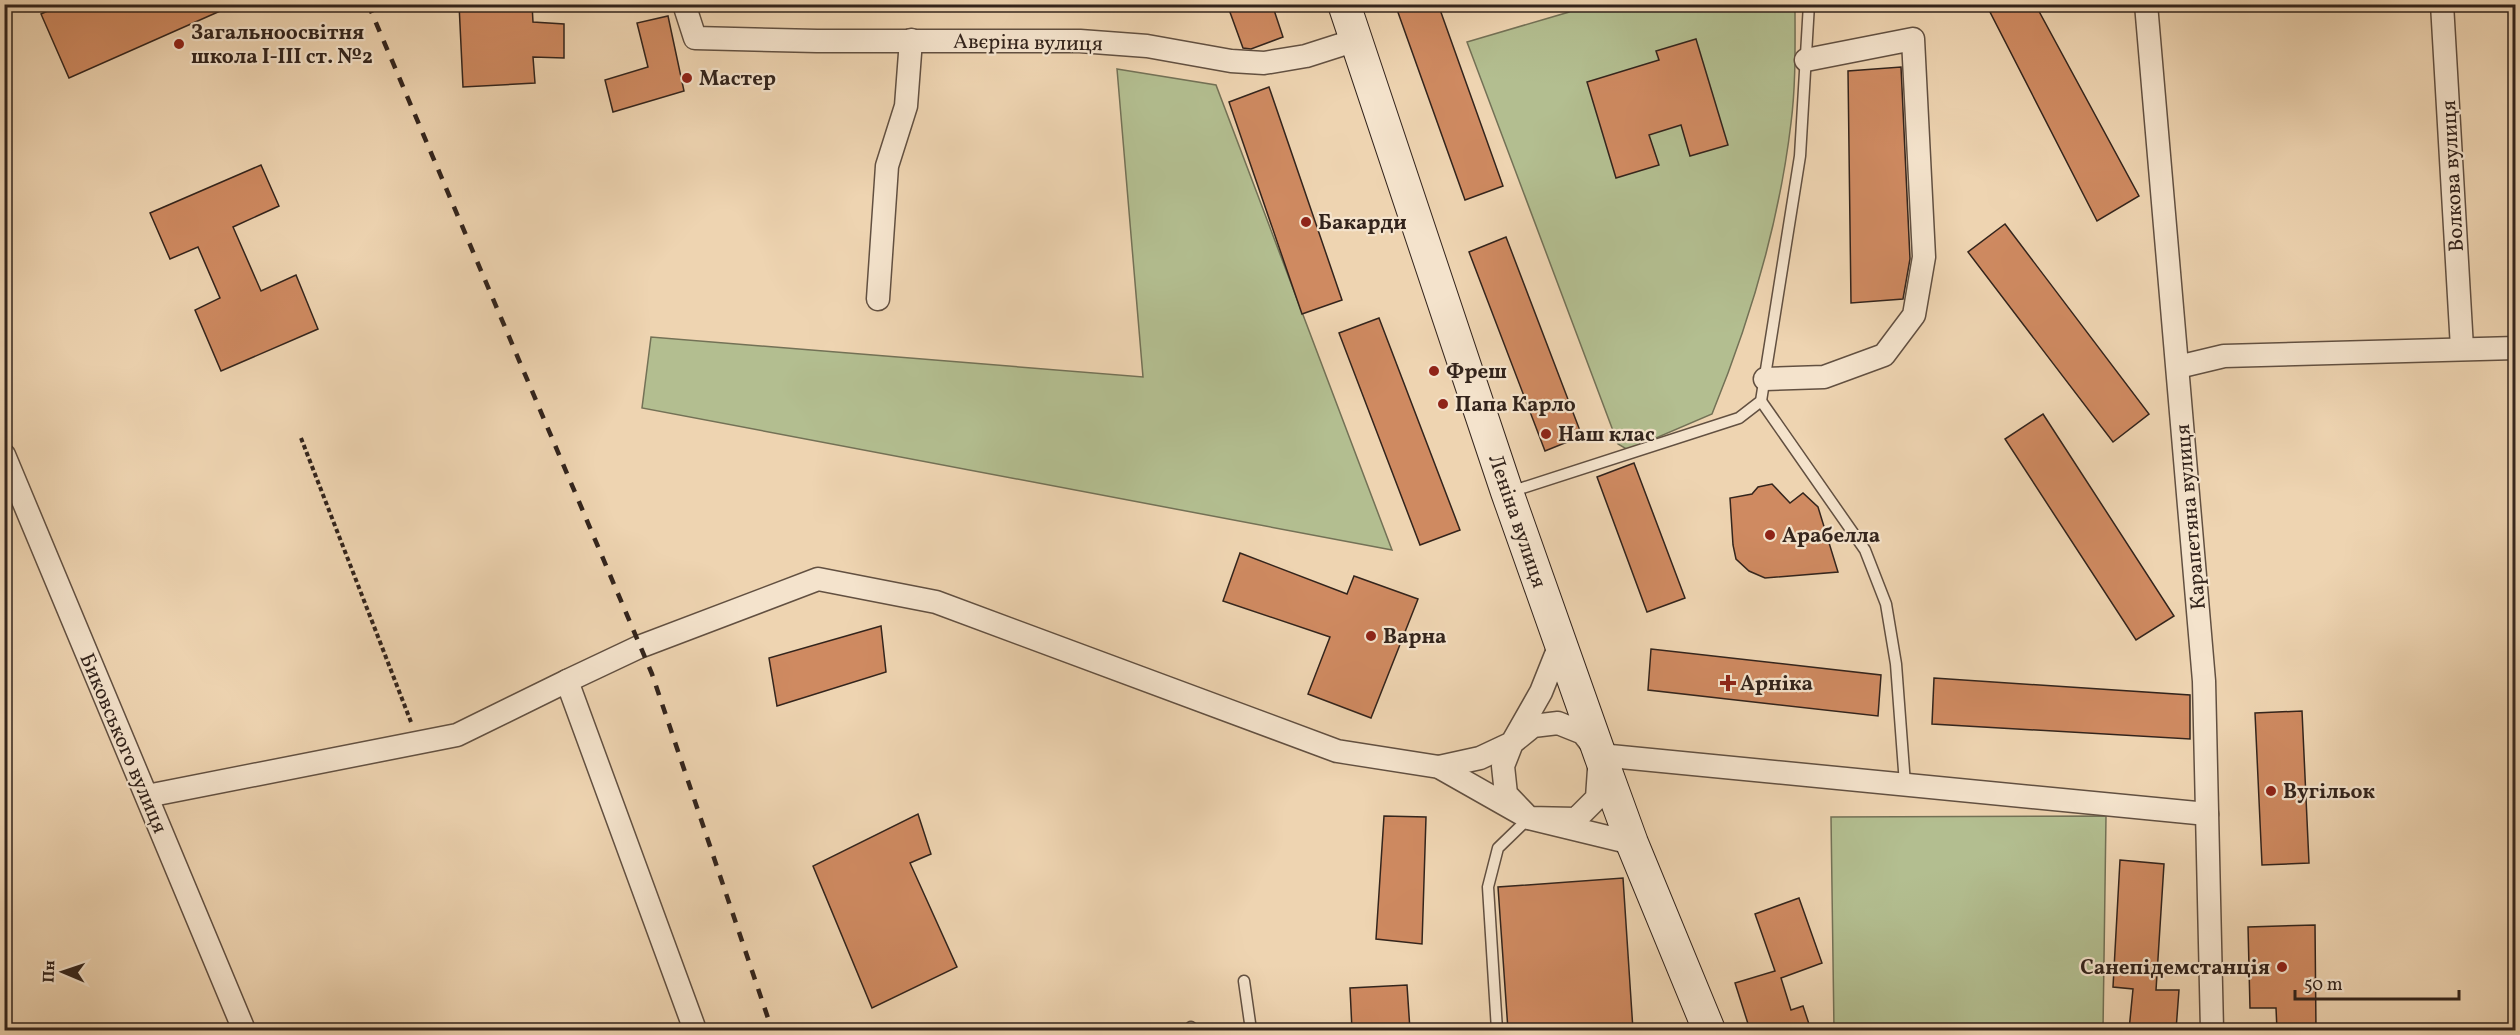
<svg xmlns="http://www.w3.org/2000/svg" width="2520" height="1035" viewBox="0 0 2520 1035" font-family="Vollkorn,serif">
<style>
.green{fill:#b3be90;stroke:#737156;stroke-width:1.5}
.building{fill:#cf8a61;stroke:#33241c;stroke-width:1.5}
.lines{fill:none;stroke-linecap:round;stroke-linejoin:round}
.service-casing{stroke:#625041;stroke-width:13}
.minor-casing{stroke:#625041;stroke-width:25}
.secondary-casing{stroke:#33241c;stroke-width:34}
.path{stroke:#33241c;stroke-width:4;stroke-dasharray:4.5 3;stroke-linecap:butt}
.service{stroke:#f4e3cc;stroke-width:10}
.minor{stroke:#f4e3cc;stroke-width:22}
.secondary{stroke:#f4e3cc;stroke-width:32}
.rail{stroke:#33241c;stroke-width:4.5;stroke-dasharray:10 10;stroke-linecap:butt}
.poi-dot{fill:#8f2418;stroke:#f4e3cc;stroke-width:2}
.labels{text-anchor:middle;stroke-width:4.5;stroke-linejoin:round;paint-order:stroke}
.poi-label{font-size:21px;font-weight:bold;fill:#33241c;stroke:#f4e3cc;text-anchor:start}
.street-label{font-size:21px;fill:#33241c;stroke:#f4e3cc}
</style>
<rect width="100%" height="100%" fill="#eed4b1"/>
<filter id="stains"><feTurbulence type="fractalNoise" baseFrequency=".00333" numOctaves="4"/><feColorMatrix values="0 0 0 0 .2 0 0 0 0 .09 0 0 0 0 .02 0 0 0 .5 -.17"/></filter>
<radialGradient id="worn" r=".72"><stop offset=".6" stop-color="#630" stop-opacity="0"/><stop offset="1" stop-color="#630" stop-opacity=".3"/></radialGradient>
<!-- green -->
<g class="green">
<path d="M 1573,5 L 1795,5 C 1795,44 1796,84 1791,123 C 1779,224 1750,321 1712,414 L 1628,450 L 1618,444 L 1467,42 L 1569,12 Z"/>
<path d="M 1117,69 L 1216,85 L 1392,550 L 642,408 L 651,337 L 1143,377 Z"/>
<path d="M 2106,816 L 2103,1030 L 1834,1030 L 1831,817 Z"/>
</g>
<!-- building -->
<g class="building">
<path d="M 63,4 L 236,4 L 69,78 L 41,14 Z"/>
<path d="M 459,4 L 532,4 L 533,22 L 564,24 L 564,58 L 533,57 L 535,83 L 463,87 Z"/>
<path d="M 1227,4 L 1272,4 L 1283,37 L 1251,49 L 1243,48 Z"/>
<path d="M 1395,4 L 1438,4 L 1503,186 L 1465,200 Z"/>
<path d="M 2005,4 L 2035,4 L 2139,196 L 2097,221 L 1990,12 Z"/>
<path d="M 668,16 L 684,91 L 613,112 L 605,80 L 648,67 L 637,23 Z"/>
<path d="M 1696,39 L 1728,145 L 1690,156 L 1681,125 L 1649,135 L 1659,165 L 1616,178 L 1587,82 L 1659,60 L 1656,51 Z"/>
<path d="M 1901,67 L 1910,259 L 1903,299 L 1851,303 L 1848,71 Z"/>
<path d="M 1269,87 L 1342,300 L 1302,314 L 1229,102 Z"/>
<path d="M 261,165 L 279,206 L 233,227 L 261,291 L 296,275 L 318,329 L 221,371 L 195,310 L 220,298 L 198,247 L 170,259 L 150,213 Z"/>
<path d="M 2005,224 L 2149,414 L 2113,442 L 1968,252 Z"/>
<path d="M 1506,237 L 1582,436 L 1545,451 L 1469,252 Z"/>
<path d="M 1379,318 L 1460,530 L 1420,545 L 1339,333 Z"/>
<path d="M 2043,414 L 2174,616 L 2136,640 L 2005,439 Z"/>
<path d="M 1634,463 L 1685,598 L 1647,612 L 1597,477 Z"/>
<path d="M 1772,484 L 1790,503 L 1803,493 L 1818,507 L 1838,572 L 1765,578 L 1749,571 L 1736,559 L 1733,545 L 1730,498 L 1752,494 L 1758,487 Z"/>
<path d="M 1240,553 L 1347,594 L 1354,576 L 1418,599 L 1371,718 L 1308,694 L 1330,637 L 1223,601 Z"/>
<path d="M 881,626 L 886,672 L 777,706 L 769,658 Z"/>
<path d="M 1651,649 L 1881,675 L 1878,716 L 1648,690 Z"/>
<path d="M 1934,678 L 2190,695 L 2190,739 L 1932,724 Z"/>
<path d="M 2302,711 L 2309,863 L 2262,865 L 2255,713 Z"/>
<path d="M 918,814 L 931,854 L 910,863 L 957,967 L 872,1008 L 813,866 Z"/>
<path d="M 1384,816 L 1426,817 L 1422,944 L 1376,939 Z"/>
<path d="M 2120,860 L 2164,864 L 2156,990 L 2179,990 L 2176,1030 L 2129,1030 L 2133,989 L 2113,987 Z"/>
<path d="M 1623,878 L 1633,1030 L 1508,1030 L 1498,887 Z"/>
<path d="M 1799,898 L 1822,963 L 1781,978 L 1791,1010 L 1803,1006 L 1811,1030 L 1750,1030 L 1735,983 L 1775,971 L 1755,914 Z"/>
<path d="M 2315,925 L 2316,1030 L 2277,1030 L 2276,1008 L 2250,1008 L 2248,927 Z"/>
<path d="M 1407,985 L 1410,1030 L 1352,1030 L 1350,988 Z"/>
</g>
<g class="lines">
<!-- service casing -->
<g class="service-casing">
<g id="service">
<path d="M 1761,401 L 1865,550 L 1886,604 L 1896,664 L 1905,784"/>
<path d="M 1510,492 L 1739,418 L 1761,401 L 1800,156 L 1809,4"/>
<path d="M 1244,981 L 1251,1030"/>
<path d="M 1191,1027 L 1192,1030"/>
<path d="M 1497,1030 L 1488,887 L 1498,848 L 1529,818"/>
</g>
</g>
<!-- minor casing -->
<g class="minor-casing">
<g id="minor">
<path d="M 684,4 L 695,38 L 817,41 L 1080,41 L 1147,46 L 1231,61 L 1264,63 L 1306,56 L 1356,40"/>
<path d="M 2146,4 L 2204,681 L 2212,1030"/>
<path d="M 2442,4 L 2462,348"/>
<path d="M 878,299 L 887,166 L 906,106 L 911,40"/>
<path d="M 2178,367 L 2224,356 L 2516,348"/>
<path d="M 1765,379 L 1824,377 L 1884,355 L 1914,315 L 1924,257 L 1913,39 L 1806,60"/>
<path d="M 4,455 L 244,1030"/>
<path d="M 1558,723 L 1583,733 L 1600,755 L 1597,798 L 1576,819 L 1529,818 L 1506,794 L 1503,766 L 1512,743 L 1533,726 Z"/>
<path d="M 1600,755 L 2207,814"/>
<path d="M 1439,767 L 1480,758 L 1512,743 L 1541,692 L 1561,642"/>
<path d="M 147,796 L 457,735 L 567,681"/>
<path d="M 695,1030 L 567,681 L 639,647 L 818,579 L 936,602 L 1337,751 L 1439,767 L 1529,818 L 1632,843"/>
</g>
</g>
<!-- secondary casing -->
<g class="secondary-casing">
<path id="secondary" d="M 1344,4 L 1507,492 L 1600,755 L 1632,843 L 1709,1030"/>
</g>
<!-- path -->
<g class="path">
<path d="M 245,4 L 246,8"/>
<path d="M 301,438 L 411,722"/>
</g>
<!-- service -->
<use href="#service" class="service"/>
<!-- minor -->
<use href="#minor" class="minor"/>
<!-- secondary -->
<use href="#secondary" class="secondary"/>
<!-- rail -->
<path class="rail" d="M 368,4 L 652,674 L 772,1030"/>
</g>
<!-- markers -->
<g class="poi-dot">
<circle cx="179" cy="44" r="6"/>
<circle cx="687" cy="78" r="6"/>
<circle cx="1306" cy="222" r="6"/>
<circle cx="1434" cy="371" r="6"/>
<circle cx="1443" cy="404" r="6"/>
<circle cx="1546" cy="434" r="6"/>
<circle cx="1770" cy="535" r="6"/>
<circle cx="1371" cy="636" r="6"/>
<path d="M1725 674h6v6h6v6h-6v6h-6v-6h-6v-6h6z"/>
<circle cx="2271" cy="791" r="6"/>
<circle cx="2282" cy="967" r="6"/>
</g>
<g class="labels">
<!-- poi labels -->
<g class="poi-label">
<text x="191" y="39">Загальноосвітня<tspan x="191" dy="24">школа І-ІІІ ст. №2</tspan></text>
<text x="699" y="85">Мастер</text>
<text x="1318" y="229">Бакарди</text>
<text x="1446" y="378">Фреш</text>
<text x="1455" y="411">Папа Карло</text>
<text x="1558" y="441">Наш клас</text>
<text x="1782" y="542">Арабелла</text>
<text x="1383" y="643">Варна</text>
<text x="1740" y="690">Арніка</text>
<text x="2283" y="798">Вугільок</text>
<text x="2270" y="974" text-anchor="end">Санепідемстанція</text>
</g>
<!-- street labels -->
<g class="street-label">
<text transform="translate(1028 42) rotate(1)" y="7">Авєріна вулиця</text>
<text transform="translate(2452 176) rotate(-93)" y="7">Волкова вулиця</text>
<text transform="translate(2190 517) rotate(-95)" y="7">Карапетяна вулиця</text>
<text transform="translate(1518 521) rotate(71)" y="7">Леніна вулиця</text>
<text transform="translate(124 743) rotate(67)" y="7">Биковського вулиця</text>
</g>
</g>
<!-- margin -->
<rect width="2520" height="1035" fill="none" stroke="#eed4b1" stroke-width="24"/>
<rect x="6" y="6" width="2508" height="1023" fill="none" stroke="#33241c" stroke-width="3"/>
<rect x="12" y="12" width="2496" height="1011" fill="none" stroke="#33241c" stroke-width="1.5"/>
<!-- north arrow -->
<g transform="translate(63 972) rotate(272)" stroke="#f4e3cc" stroke-width="4.5" paint-order="stroke">
<path d="M0-4.5L10 22L0 15L-10 22Z" fill="#33241c"/>
<text y="-9" font-size="16" font-weight="bold" text-anchor="middle" fill="#33241c">Пн</text>
</g>
<!-- scale -->
<path d="M2295 990v9h164v-9" fill="none" stroke="#33241c" stroke-width="3"/>
<text x="2304" y="990" font-size="18" fill="#33241c" stroke="#f4e3cc" stroke-width="4.5" paint-order="stroke">50 m</text>
<rect width="100%" height="100%" filter="url(#stains)"/>
<rect width="100%" height="100%" fill="url(#worn)"/>
</svg>
